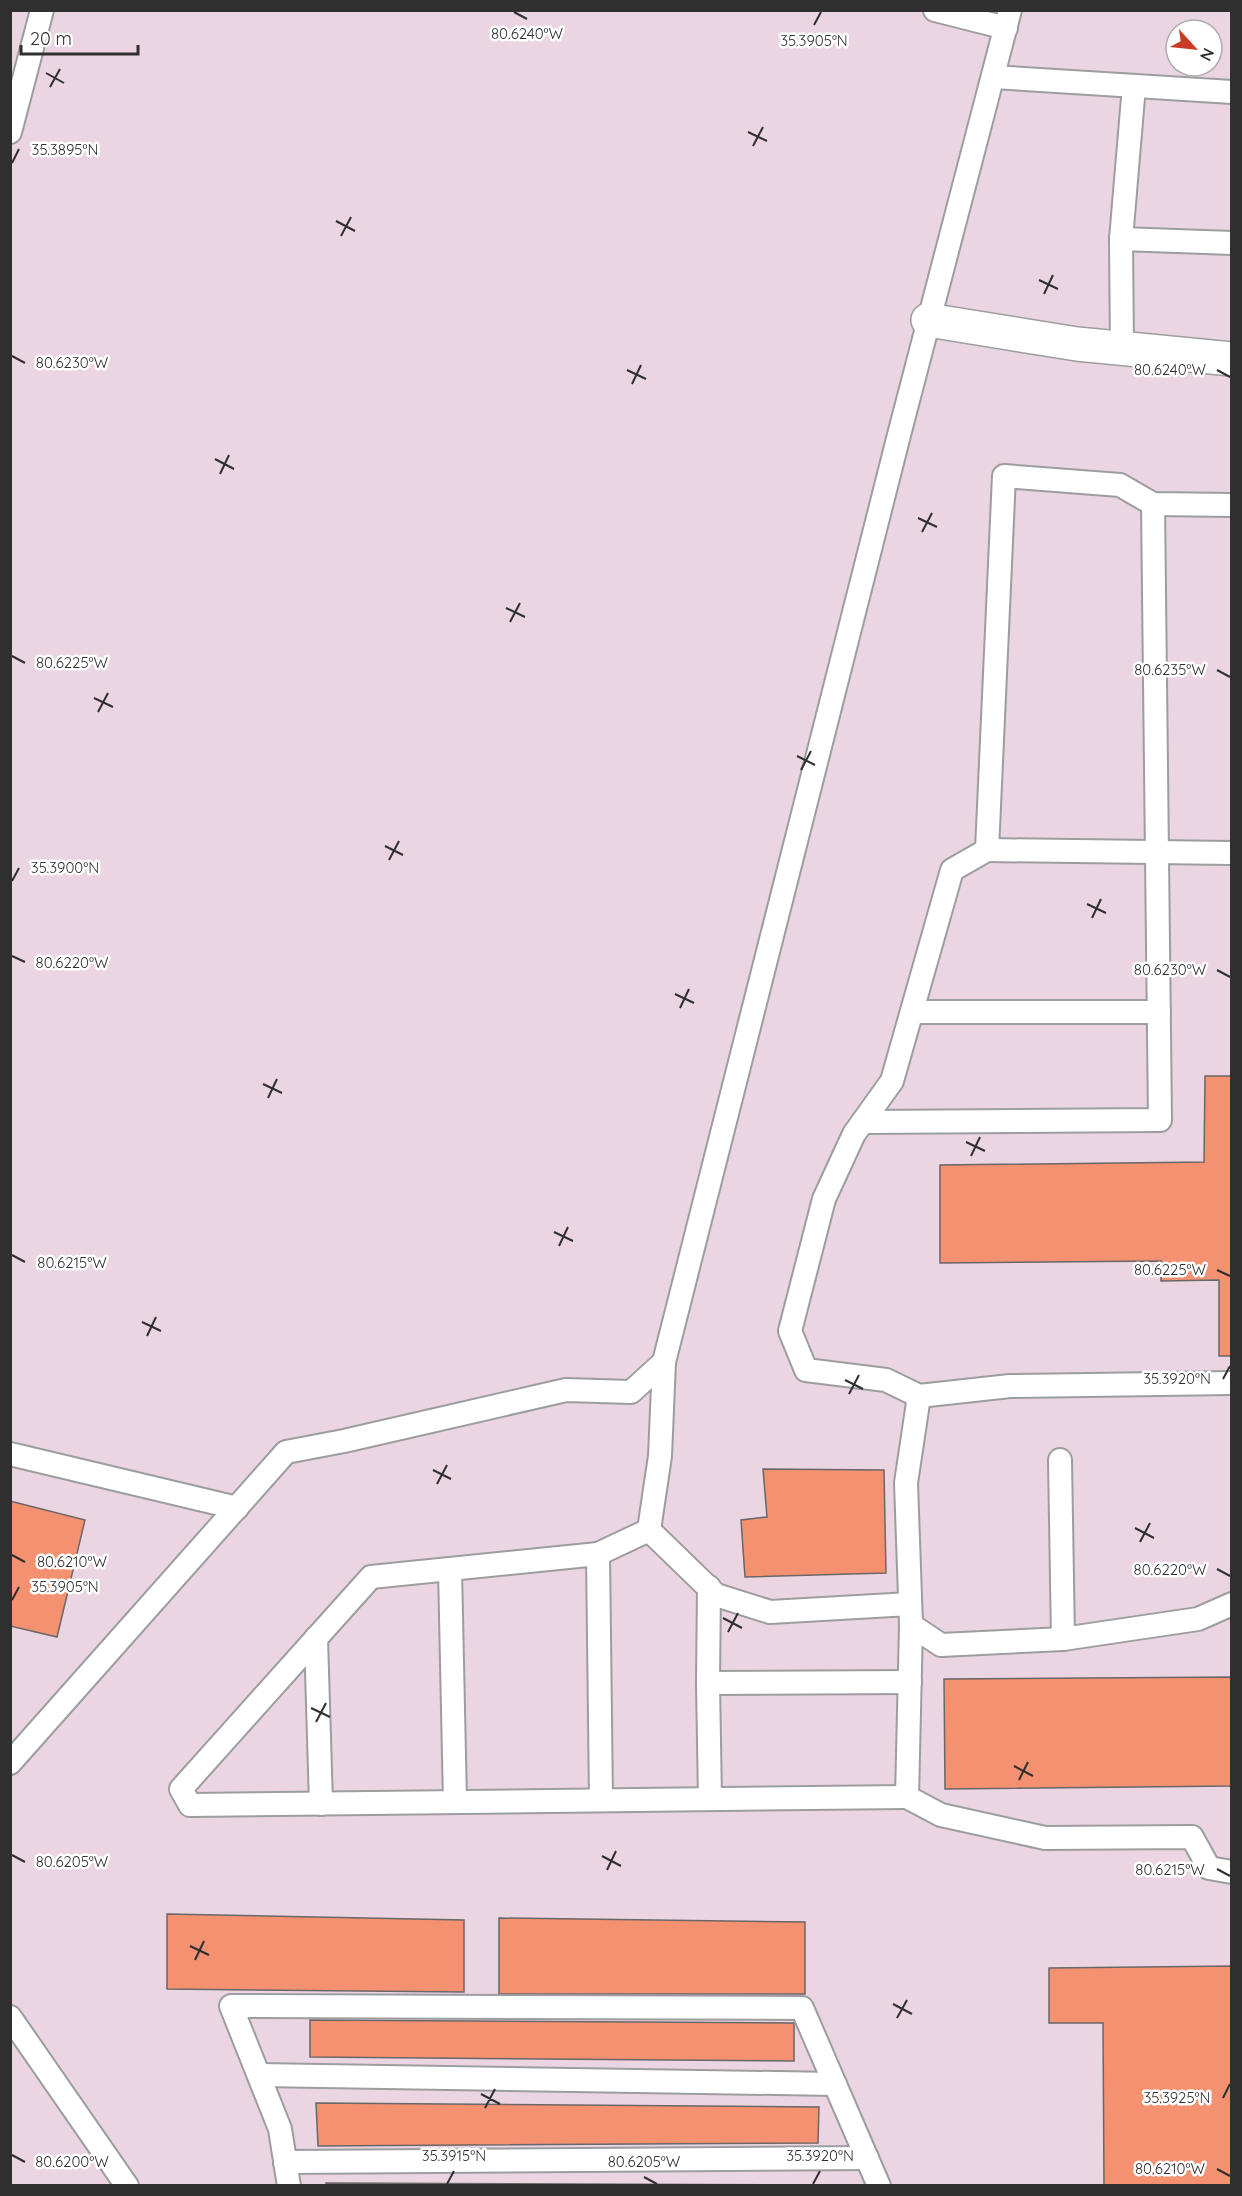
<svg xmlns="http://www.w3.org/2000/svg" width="1242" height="2196" viewBox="0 0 1242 2196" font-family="Quicksand,sans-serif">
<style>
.commercial{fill:#ebd5e3;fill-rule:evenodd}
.building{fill:#f39171;stroke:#696767;stroke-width:1.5}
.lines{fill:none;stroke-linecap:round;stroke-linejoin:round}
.lane-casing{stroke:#9c9d9e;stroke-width:26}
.street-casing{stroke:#9c9d9e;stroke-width:36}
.lane{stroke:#fff;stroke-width:22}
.street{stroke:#fff;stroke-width:33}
.ticks{fill:none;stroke:#2f2f30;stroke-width:2}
.ticks-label{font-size:15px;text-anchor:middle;fill:#2f2f30;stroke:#fff;stroke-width:5;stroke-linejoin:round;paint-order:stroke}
</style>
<rect width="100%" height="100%" fill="#e5e6e8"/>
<!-- commercial -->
<path class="commercial" d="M 11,11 L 1231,11 L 1231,2185 L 11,2186 ZM 1176,30 L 1212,30 L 1212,66 L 1176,66 Z"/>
<!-- building -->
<g class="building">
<path d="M 1205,1076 L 1232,1076 L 1232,1356 L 1219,1356 L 1219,1280 L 1161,1281 L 1161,1261 L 940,1263 L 940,1165 L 1204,1162 Z"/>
<path d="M 763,1469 L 884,1470 L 886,1573 L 745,1577 L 741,1520 L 767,1517 Z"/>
<path d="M 10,1501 L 85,1520 L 57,1637 L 10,1626 Z"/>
<path d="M 1232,1677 L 1232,1786 L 945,1789 L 944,1679 Z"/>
<path d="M 167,1914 L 464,1920 L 464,1992 L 167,1989 Z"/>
<path d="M 499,1918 L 805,1922 L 805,1994 L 499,1994 Z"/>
<path d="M 1232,1966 L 1232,2186 L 1104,2186 L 1103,2023 L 1049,2023 L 1049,1968 Z"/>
<path d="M 310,2020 L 794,2023 L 794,2061 L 310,2057 Z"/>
<path d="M 316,2103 L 819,2107 L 818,2143 L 318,2146 Z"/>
<path d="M 326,2183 L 845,2185 L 326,2186 Z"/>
</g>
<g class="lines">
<!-- lane casing -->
<g class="lane-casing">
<g id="lane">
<path d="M 935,10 L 1006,28"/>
<path d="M 993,77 L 1232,92"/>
<path d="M 10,132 L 42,10"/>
<path d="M 1121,239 L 1134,86"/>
<path d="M 1122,349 L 1121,239 L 1232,243"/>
<path d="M 987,850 L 1232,853"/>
<path d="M 912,1012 L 1159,1012"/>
<path d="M 863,1122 L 1160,1120 L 1153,504"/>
<path d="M 664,1362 L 660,1456 L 649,1530 L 598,1554 L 371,1577 L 181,1789 L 190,1805 L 907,1797"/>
<path d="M 1232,1383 L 1010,1386 L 919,1396 L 906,1483 L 911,1625 L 941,1645 L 1063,1639 L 1198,1619 L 1232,1604"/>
<path d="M 919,1396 L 886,1380 L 806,1370 L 790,1331 L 824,1199 L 854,1134 L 892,1081 L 952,870 L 987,850 L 1004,476 L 1120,485 L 1153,504 L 1232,505"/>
<path d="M 10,1454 L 237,1508"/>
<path d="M 1060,1460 L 1063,1639"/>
<path d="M 649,1530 L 716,1595 L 770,1612 L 910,1604"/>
<path d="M 598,1554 L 601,1800"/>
<path d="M 450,1569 L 455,1802"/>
<path d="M 911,1625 L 907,1797 L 941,1815 L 1045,1838 L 1192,1837 L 1209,1868 L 1232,1872"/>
<path d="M 316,1638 L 321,1804"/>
<path d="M 708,1683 L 709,1587"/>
<path d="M 10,1763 L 286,1452 L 344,1441 L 566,1390 L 631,1392 L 664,1362 L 900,431 L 1010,10"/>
<path d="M 710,1799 L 708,1683 L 910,1682"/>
<path d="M 10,2017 L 127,2186"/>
<path d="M 259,2075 L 835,2084"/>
<path d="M 285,2162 L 867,2158"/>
<path d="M 289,2186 L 280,2129 L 231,2006 L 802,2008 L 879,2186"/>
</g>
</g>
<!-- street casing -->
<g class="street-casing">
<path id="street" d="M 928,320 L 1077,344 L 1232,359"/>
</g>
<!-- lane -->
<use href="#lane" class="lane"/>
<!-- street -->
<use href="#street" class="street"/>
</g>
<!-- ticks -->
<path class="ticks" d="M 514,12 L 527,19M 814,25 L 821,12M 46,73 L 64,83M 50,87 L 60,69M 748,132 L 767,141M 753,146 L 763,127M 12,163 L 19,149M 336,221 L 355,231M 341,236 L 351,217M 1039,280 L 1058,289M 1044,294 L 1053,275M 12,356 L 25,363M 627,370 L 646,379M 1217,370 L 1230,377M 632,384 L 641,365M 215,459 L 234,469M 220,474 L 229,455M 918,518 L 937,527M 922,532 L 932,513M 506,608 L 525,617M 510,622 L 520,603M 12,656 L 25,663M 1217,670 L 1230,677M 94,698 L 113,707M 98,712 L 108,693M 797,756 L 815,765M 801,770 L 811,751M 385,846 L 403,855M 389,860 L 399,841M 12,881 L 19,868M 1087,904 L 1106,913M 1092,918 L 1101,899M 12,956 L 25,962M 1217,970 L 1230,977M 675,994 L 694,1003M 680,1008 L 689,989M 263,1084 L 282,1093M 268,1098 L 277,1079M 966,1142 L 985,1151M 971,1156 L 980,1137M 554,1232 L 573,1241M 559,1246 L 568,1227M 12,1255 L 25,1262M 1217,1270 L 1230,1276M 142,1322 L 161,1331M 147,1336 L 156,1317M 1223,1379 L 1230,1366M 845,1380 L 863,1389M 849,1394 L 859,1375M 433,1470 L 451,1479M 437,1484 L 447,1465M 1135,1528 L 1154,1538M 1140,1542 L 1150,1523M 12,1555 L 25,1562M 1217,1569 L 1230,1576M 12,1600 L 19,1587M 723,1618 L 742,1628M 728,1632 L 738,1613M 311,1708 L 330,1717M 316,1722 L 326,1703M 1014,1766 L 1033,1776M 1019,1780 L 1028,1762M 12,1855 L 25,1862M 602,1856 L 621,1866M 1217,1869 L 1230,1876M 607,1870 L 616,1851M 190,1946 L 209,1955M 195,1960 L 204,1941M 893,2004 L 912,2014M 897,2018 L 907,2000M 481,2094 L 500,2104M 1223,2098 L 1230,2084M 485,2108 L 495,2089M 12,2155 L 25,2162M 1217,2169 L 1230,2176M 644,2177 L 657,2184M 447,2184 L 454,2171M 813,2184 L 820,2171"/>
<g class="ticks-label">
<text x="527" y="39">80.6240°W</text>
<text x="814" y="46">35.3905°N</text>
<text x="65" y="155">35.3895°N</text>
<text x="72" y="368">80.6230°W</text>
<text x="1170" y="375">80.6240°W</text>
<text x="72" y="668">80.6225°W</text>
<text x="1170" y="675">80.6235°W</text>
<text x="65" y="873">35.3900°N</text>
<text x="72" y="968">80.6220°W</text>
<text x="1170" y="975">80.6230°W</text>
<text x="72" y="1268">80.6215°W</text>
<text x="1170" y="1275">80.6225°W</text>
<text x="1177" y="1384">35.3920°N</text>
<text x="72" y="1567">80.6210°W</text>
<text x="1170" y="1575">80.6220°W</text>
<text x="65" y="1592">35.3905°N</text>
<text x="72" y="1867">80.6205°W</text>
<text x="1170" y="1875">80.6215°W</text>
<text x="1177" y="2103">35.3925°N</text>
<text x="454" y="2161">35.3915°N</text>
<text x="820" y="2161">35.3920°N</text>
<text x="72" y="2167">80.6200°W</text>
<text x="644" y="2167">80.6205°W</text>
<text x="1170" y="2174">80.6210°W</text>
</g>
<!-- border -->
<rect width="1242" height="2196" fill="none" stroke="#2f2f30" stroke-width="24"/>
<!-- north arrow -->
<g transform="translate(1194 48) rotate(117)"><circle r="28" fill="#ffffff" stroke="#acacac" stroke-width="1.5"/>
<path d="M0-4.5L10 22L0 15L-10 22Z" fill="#c73c23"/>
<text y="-9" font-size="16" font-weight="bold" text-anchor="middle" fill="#2f2f30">N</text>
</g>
<!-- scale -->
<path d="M21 45v9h117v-9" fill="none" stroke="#2f2f30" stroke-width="3"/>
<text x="30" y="45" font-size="18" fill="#2f2f30" stroke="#ffffff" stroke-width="4.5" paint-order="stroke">20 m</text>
</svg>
